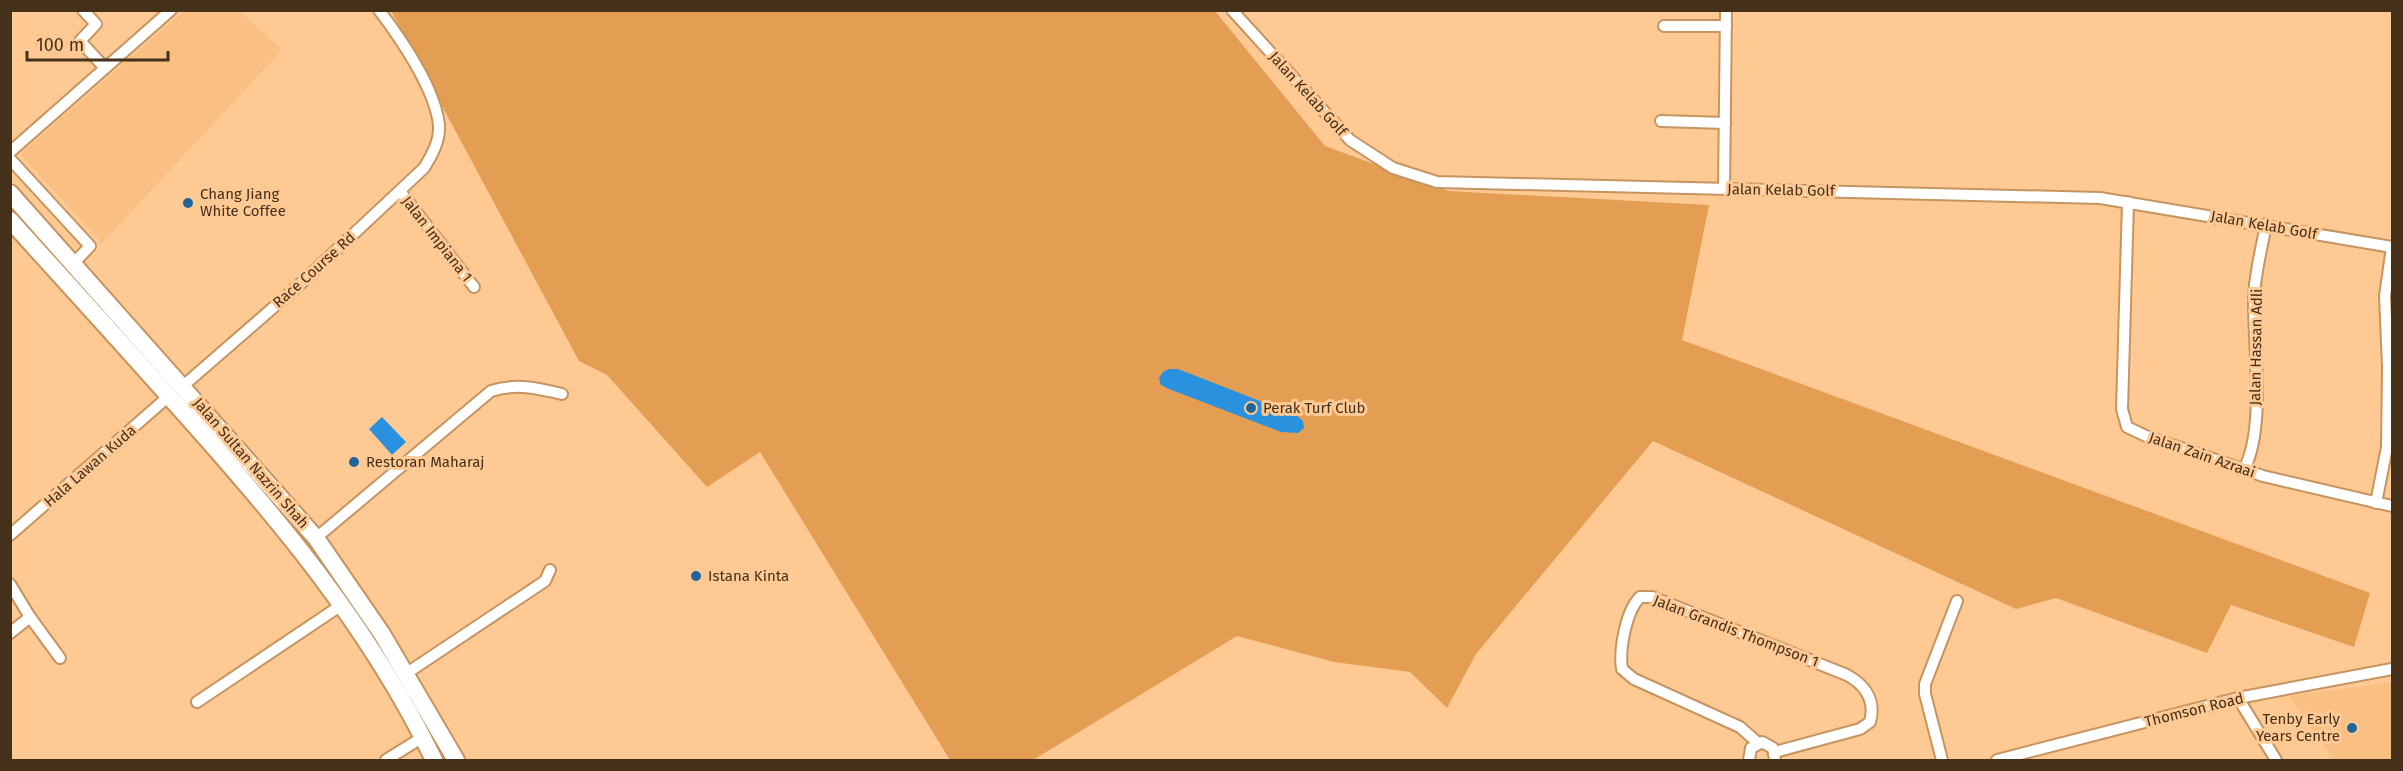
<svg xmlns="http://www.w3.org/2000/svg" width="2403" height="771" viewBox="0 0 2403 771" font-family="'Fira Sans',sans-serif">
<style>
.built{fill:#f9bf83}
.green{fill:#e49e53}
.water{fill:#2991de}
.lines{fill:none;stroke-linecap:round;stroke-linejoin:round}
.minor-casing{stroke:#c69460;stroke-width:14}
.highway-casing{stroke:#c69460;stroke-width:20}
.minor{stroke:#fff;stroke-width:10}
.highway{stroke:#fff;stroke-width:16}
.poi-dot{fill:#21669a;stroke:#ffc994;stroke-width:2}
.labels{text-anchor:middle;stroke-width:6;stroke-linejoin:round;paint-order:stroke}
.street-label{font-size:15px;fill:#45301a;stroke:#ffc994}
.poi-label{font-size:15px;fill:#45301a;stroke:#ffc994;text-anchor:start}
</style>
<rect width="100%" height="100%" fill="#ffc994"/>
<!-- built -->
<g class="built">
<path d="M 184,11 L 239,11 L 282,50 L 102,243 L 20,154 Z"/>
<path d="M 2392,682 L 2392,760 L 2334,760 L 2289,696 Z"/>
</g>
<!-- green -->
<path class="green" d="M 391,11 L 1215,11 L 1325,146 L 1448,191 L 1709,205 L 1682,340 L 2370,593 L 2354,647 L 2231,605 L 2207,653 L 2056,598 L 2016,609 L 1653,441 L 1476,654 L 1447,708 L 1410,672 L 1334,662 L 1237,636 L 1033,760 L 950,760 L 760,452 L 707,487 L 607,375 L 579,361 Z"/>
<!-- water -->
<g class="water">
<path d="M 1169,369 L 1178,369 L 1296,415 L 1303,421 L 1304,428 L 1298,433 L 1281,432 L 1169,389 L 1161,385 L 1159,378 L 1163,372 Z"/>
<path d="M 382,417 L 406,442 L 392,455 L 369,429 Z"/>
</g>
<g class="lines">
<!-- minor casing -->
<g class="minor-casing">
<g id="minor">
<path d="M 83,10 L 96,24 L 80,41 L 105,68"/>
<path d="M 1232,10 L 1350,140 L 1393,168 L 1437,182 L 2100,198 L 2392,247"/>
<path d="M 1664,26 L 1726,26"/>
<path d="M 1661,121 L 1725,123"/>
<path d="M 10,152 L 171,10"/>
<path d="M 10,159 L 90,246 L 73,264"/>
<path d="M 1724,189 L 1726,10"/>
<path d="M 400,191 L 474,287"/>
<path d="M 2128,202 L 2122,409 L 2127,427 L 2146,436 L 2263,476 L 2392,506"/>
<path d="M 183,386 L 298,286 L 424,168 C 432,155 440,141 439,125 C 435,89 401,39 379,10"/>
<path d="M 2244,469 C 2266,429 2253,344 2254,296 C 2255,273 2262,247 2266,224"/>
<path d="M 2376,503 L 2387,447 L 2388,367 L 2385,296 L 2392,247"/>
<path d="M 10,535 L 169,396"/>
<path d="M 316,538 L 491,391 C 516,383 537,388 562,394"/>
<path d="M 10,584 L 30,617 L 10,633"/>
<path d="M 30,617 L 60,658"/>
<path d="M 407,673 L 545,581 L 550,570"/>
<path d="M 2238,698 L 2276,760"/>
<path d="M 197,702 L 343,604"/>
<path d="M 1758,743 L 1740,727 L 1634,679 L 1622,669 C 1619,649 1626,611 1640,597 L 1652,597 L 1847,675 C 1865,685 1876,700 1870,722 L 1860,729 L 1775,752"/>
<path d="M 386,760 L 423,737"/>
<path d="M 1749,760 L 1751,748 L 1762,742 L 1773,748 L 1775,760"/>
<path d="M 1942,760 L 1925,694 L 1925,684 L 1957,601"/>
<path d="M 1997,760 L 2238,698 L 2392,669"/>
</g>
</g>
<!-- highway casing -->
<g class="highway-casing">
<g id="highway">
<path d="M 10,193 L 316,538 L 382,634 L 456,760"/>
<path d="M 10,220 C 65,281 120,341 174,402 C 274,513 369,625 434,760"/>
</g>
</g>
<!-- minor -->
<use href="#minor" class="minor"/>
<!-- highway -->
<use href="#highway" class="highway"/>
</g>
<!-- markers -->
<g class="poi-dot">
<circle cx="188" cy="203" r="6"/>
<circle cx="1251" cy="408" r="6"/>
<circle cx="354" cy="462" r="6"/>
<circle cx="696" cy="576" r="6"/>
<circle cx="2352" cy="728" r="6"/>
</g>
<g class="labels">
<!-- street labels -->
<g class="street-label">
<text transform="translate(1308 94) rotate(48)" y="5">Jalan Kelab Golf</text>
<text transform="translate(1781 190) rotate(1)" y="5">Jalan Kelab Golf</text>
<text transform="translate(2264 225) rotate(10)" y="5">Jalan Kelab Golf</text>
<text transform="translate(437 239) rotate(52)" y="5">Jalan Impiana 1</text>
<text transform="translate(314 270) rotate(-42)" y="5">Race Course Rd</text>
<text transform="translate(2256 347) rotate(-89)" y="5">Jalan Hassan Adli</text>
<text transform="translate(2202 455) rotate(19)" y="5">Jalan Zain Azraai</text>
<text transform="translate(251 463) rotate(49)" y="5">Jalan Sultan Nazrin Shah</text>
<text transform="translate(90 466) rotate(-41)" y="5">Hala Lawan Kuda</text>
<text transform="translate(1736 631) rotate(21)" y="5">Jalan Grandis Thompson 1</text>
<text transform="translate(2194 710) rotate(-14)" y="5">Thomson Road</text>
</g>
<!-- poi labels -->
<g class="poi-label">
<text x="200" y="199">Chang Jiang<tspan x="200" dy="17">White Coffee</tspan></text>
<text x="1263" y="413">Perak Turf Club</text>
<text x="366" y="467">Restoran Maharaj</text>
<text x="708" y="581">Istana Kinta</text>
<text x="2340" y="724" text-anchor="end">Tenby Early<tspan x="2340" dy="17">Years Centre</tspan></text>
</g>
</g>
<!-- border -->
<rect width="2403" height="771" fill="none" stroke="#45301a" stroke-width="24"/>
<!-- scale -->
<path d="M27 51v9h141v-9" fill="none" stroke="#45301a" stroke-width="3"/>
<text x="36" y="51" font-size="18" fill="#45301a" stroke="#ffc994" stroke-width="4.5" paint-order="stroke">100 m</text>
</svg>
